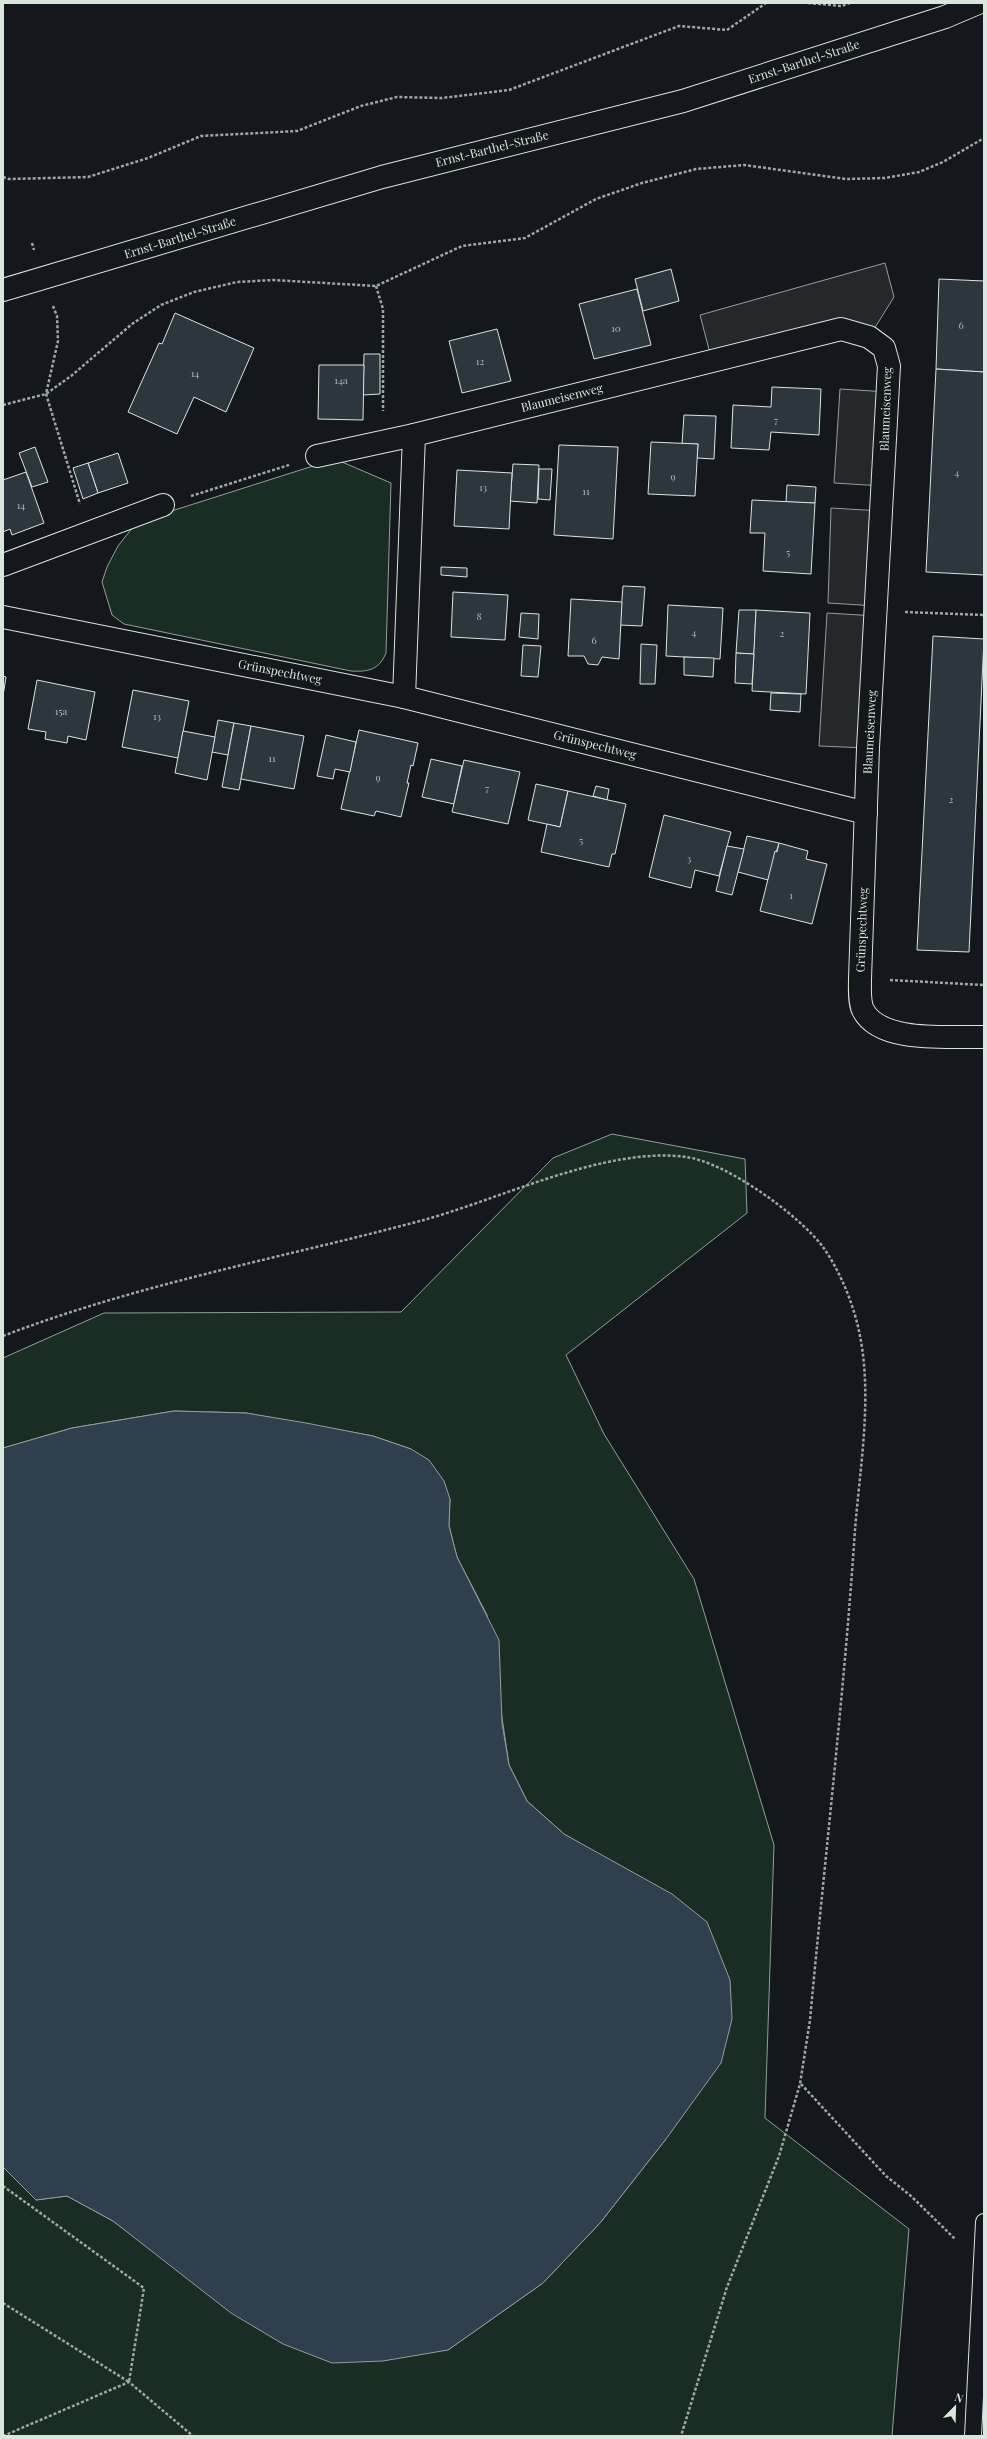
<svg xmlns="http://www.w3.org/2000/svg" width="987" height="2439" viewBox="0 0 987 2439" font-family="'Playfair Display',serif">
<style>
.green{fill:#1a2d24;stroke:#939e99}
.parking{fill:#24282b;stroke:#939e99}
.water{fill:#2f3f4d;stroke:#939e99}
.building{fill:#2c363c;stroke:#d8e6dc}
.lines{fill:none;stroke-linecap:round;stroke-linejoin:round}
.service-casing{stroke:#d8e6dc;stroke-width:18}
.minor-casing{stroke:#d8e6dc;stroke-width:24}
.tertiary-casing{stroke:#d8e6dc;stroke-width:24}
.path{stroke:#9da8a2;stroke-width:2.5;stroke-dasharray:3 2;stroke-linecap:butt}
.service{stroke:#14181c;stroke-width:16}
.minor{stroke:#14181c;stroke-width:22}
.tertiary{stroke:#14181c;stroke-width:22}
.labels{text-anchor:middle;stroke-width:3;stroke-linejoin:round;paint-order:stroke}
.number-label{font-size:10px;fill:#adbab4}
.street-label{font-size:12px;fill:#d8e6dc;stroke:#14181c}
</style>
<rect width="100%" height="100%" fill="#14181c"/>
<!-- green -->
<g class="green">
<path d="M 335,459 L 391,483 L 386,653 C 379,670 368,672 351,671 L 124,624 L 112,615 L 102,582 L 107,567 L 118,546 L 137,522 Z"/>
<path d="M 612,1134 L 745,1159 L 747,1213 L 566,1355 L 604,1434 L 694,1579 L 774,1845 L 765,2118 L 909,2229 L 892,2436 L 3,2436 L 3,2167 L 36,2200 L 67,2196 L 113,2221 L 163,2259 L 448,2350 L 543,2283 L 600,2223 L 666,2139 L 611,1862 L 564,1834 L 527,1801 L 509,1765 L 487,1615 L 457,1557 L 449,1526 L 450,1499 L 411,1449 L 373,1436 L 246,1413 L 174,1411 L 72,1428 L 3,1448 L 3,1358 L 104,1313 L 401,1312 L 553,1158 Z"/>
</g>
<!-- parking -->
<g class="parking">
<path d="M 885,263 L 894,297 L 869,337 L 855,332 L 712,361 L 700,315 Z"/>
<path d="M 840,389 L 888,392 L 883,486 L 834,483 Z"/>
<path d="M 831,508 L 882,511 L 877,606 L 828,603 Z"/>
<path d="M 827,613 L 876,616 L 868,748 L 819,746 Z"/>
</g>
<!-- water -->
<path class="water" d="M 174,1411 L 246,1413 L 306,1423 L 373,1436 L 411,1449 L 429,1460 L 444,1481 L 450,1499 L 449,1526 L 457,1557 L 499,1640 L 502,1723 L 509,1765 L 527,1801 L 564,1834 L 672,1894 L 707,1922 L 730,1980 L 732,2019 L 721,2063 L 666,2139 L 600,2223 L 543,2283 L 448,2350 L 383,2361 L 332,2363 L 283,2344 L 231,2313 L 113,2221 L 67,2196 L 36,2200 L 3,2167 L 3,1448 L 72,1428 Z"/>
<!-- building -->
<g class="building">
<path d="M 671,269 L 679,301 L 643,311 L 635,279 Z"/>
<path d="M 939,279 L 984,281 L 984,372 L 936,369 Z"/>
<path d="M 637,289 L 651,345 L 594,359 L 579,304 Z"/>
<path d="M 175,313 L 254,348 L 226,412 L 194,397 L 177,434 L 128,412 L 159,343 L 162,344 Z"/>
<path d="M 497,329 L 511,381 L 462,393 L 449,341 Z"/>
<path d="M 364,354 L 380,354 L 380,394 L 363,395 Z"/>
<path d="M 319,365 L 364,365 L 363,420 L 318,419 Z"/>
<path d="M 936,369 L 984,372 L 984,575 L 926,572 Z"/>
<path d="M 772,387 L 821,389 L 819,435 L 771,432 L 769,450 L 731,448 L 733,405 L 771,407 Z"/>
<path d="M 684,415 L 716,416 L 714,459 L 697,458 L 698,444 L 682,444 Z"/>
<path d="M 651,442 L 698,444 L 695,496 L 648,494 Z"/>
<path d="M 559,445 L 618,447 L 613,539 L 554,535 Z"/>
<path d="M 35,447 L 48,482 L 32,487 L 19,453 Z"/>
<path d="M 118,453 L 128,483 L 98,493 L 88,463 Z"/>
<path d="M 88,463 L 98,493 L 83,499 L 73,468 Z"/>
<path d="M 513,464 L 539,465 L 537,503 L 510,501 Z"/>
<path d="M 539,469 L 552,469 L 550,500 L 538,499 Z"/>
<path d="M 457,470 L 512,473 L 509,529 L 454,526 Z"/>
<path d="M 26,472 L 44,523 L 12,535 L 10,529 L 3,532 L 3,480 Z"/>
<path d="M 787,485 L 816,487 L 815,503 L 786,502 Z"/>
<path d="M 752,500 L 815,503 L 811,574 L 763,571 L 765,533 L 750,533 Z"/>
<path d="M 441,567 L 467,568 L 467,577 L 441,575 Z"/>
<path d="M 623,586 L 645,587 L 642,626 L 620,625 Z"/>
<path d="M 453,592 L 508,595 L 505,640 L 451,637 Z"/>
<path d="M 571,599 L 622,602 L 619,659 L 602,657 L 598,665 L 588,664 L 584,656 L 568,656 Z"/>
<path d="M 668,605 L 723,608 L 720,659 L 666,656 Z"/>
<path d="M 739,610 L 756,610 L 754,654 L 736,653 Z"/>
<path d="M 756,610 L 810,613 L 806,694 L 752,691 Z"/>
<path d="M 521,613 L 539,614 L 538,639 L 519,637 Z"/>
<path d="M 933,636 L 984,639 L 969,952 L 917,950 Z"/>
<path d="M 641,644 L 657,645 L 655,684 L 640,684 Z"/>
<path d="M 523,645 L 541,646 L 538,677 L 521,676 Z"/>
<path d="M 736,653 L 754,654 L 752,684 L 735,683 Z"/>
<path d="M 684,657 L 714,658 L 713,677 L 684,675 Z"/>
<path d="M 3,676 L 6,677 L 3,696 Z"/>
<path d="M 37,680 L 95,692 L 86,740 L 68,736 L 67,743 L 45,739 L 46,732 L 28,729 Z"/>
<path d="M 133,690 L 189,701 L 178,758 L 122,747 Z"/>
<path d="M 771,693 L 801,694 L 800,712 L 770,710 Z"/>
<path d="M 218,720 L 234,723 L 228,755 L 212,752 Z"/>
<path d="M 234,723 L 251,726 L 239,790 L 222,787 Z"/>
<path d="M 251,726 L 304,736 L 294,789 L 241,779 Z"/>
<path d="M 359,730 L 418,743 L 413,766 L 411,765 L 407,783 L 409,783 L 401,817 L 376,811 L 374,816 L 341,809 Z"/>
<path d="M 183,731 L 215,737 L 207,780 L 175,773 Z"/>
<path d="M 326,735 L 356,742 L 350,772 L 335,769 L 333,779 L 317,776 Z"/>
<path d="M 431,759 L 462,766 L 454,804 L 422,797 Z"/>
<path d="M 464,760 L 520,772 L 508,824 L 452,812 Z"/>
<path d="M 536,784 L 568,791 L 560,827 L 528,820 Z"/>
<path d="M 596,786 L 609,789 L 607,800 L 593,796 Z"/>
<path d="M 568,791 L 626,804 L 615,854 L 612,854 L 609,867 L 541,852 L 547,824 L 560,827 Z"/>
<path d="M 664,815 L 731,832 L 719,876 L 695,870 L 691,888 L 649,877 Z"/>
<path d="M 747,836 L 779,843 L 768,880 L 738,872 Z"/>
<path d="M 779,843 L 808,851 L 806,859 L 827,864 L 812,924 L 760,911 L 775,851 L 777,852 Z"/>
<path d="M 727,846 L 744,849 L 732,895 L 716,891 Z"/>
</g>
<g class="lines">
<!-- service casing -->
<g class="service-casing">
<path id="service" d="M 973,2436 L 984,2222"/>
</g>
<!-- minor casing -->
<g class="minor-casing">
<g id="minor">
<path d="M 317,456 L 414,435 L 841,329 L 869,337 L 884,348 L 889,366 L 868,748 L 860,979 C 860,988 859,1002 863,1010 C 880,1044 951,1036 984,1037"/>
<path d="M 3,565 L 163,505"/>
<path d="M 3,617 L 404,697 L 866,813"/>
<path d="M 404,697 L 414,435"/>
</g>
</g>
<!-- tertiary casing -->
<g class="tertiary-casing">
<path id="tertiary" d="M 3,290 L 382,177 L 683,101 L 945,17 L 978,3"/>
</g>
<!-- path -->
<g class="path">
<path d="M 808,3 L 842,6 L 850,3"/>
<path d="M 3,177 L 9,179 L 88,177 L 148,158 L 201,136 L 297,131 L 361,106 L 397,97 L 442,98 L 509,90 L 679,26 L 727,30 L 766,3"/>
<path d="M 32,243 L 34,250"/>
<path d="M 376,286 L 383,309 L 383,411"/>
<path d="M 53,306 L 57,316 L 58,341 L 46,394 L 80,504"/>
<path d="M 3,405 L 46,394 L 71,376 L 132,324 L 161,305 L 194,292 L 237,282 L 273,280 L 376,286 L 462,246 L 525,238 L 596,199 L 642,183 L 696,169 L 744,165 L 846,179 L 885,178 L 919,172 L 943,162 L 984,138"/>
<path d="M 191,496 L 289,465"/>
<path d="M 905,612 L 984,615"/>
<path d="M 890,980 L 984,985"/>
<path d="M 3,1336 C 138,1284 281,1258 420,1221 C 499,1200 605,1146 686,1157 C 726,1162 799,1215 823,1247 C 840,1271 853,1303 859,1331 C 873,1395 860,1466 855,1530 C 844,1694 825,1857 810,2020 L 800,2084 L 779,2156 L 727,2287 L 681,2436"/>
<path d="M 801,2084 L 886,2176 L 911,2196 L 955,2239"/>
<path d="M 3,2186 L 144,2288 L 129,2382 L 3,2303"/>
<path d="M 3,2436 L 129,2382 L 193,2436"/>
</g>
<!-- service -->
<use href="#service" class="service"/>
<!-- minor -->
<use href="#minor" class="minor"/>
<!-- tertiary -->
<use href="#tertiary" class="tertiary"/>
</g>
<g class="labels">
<!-- number labels -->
<g class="number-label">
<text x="961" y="329">6</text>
<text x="616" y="332">10</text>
<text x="480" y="365">12</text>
<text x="195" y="377">14</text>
<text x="341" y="384">14a</text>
<text x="776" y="424">7</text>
<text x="957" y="476">4</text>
<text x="673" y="480">9</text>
<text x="483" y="491">13</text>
<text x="586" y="495">11</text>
<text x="21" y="509">14</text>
<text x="788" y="556">5</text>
<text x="479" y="620">8</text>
<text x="694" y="636">4</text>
<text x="782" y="637">2</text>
<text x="594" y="644">6</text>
<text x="61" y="715">15a</text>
<text x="157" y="720">13</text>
<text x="272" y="762">11</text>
<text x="378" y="781">9</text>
<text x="487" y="792">7</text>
<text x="951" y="803">2</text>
<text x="581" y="844">5</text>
<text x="689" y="862">3</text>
<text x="791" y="899">1</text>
</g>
<!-- street labels -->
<g class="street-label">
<text transform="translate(804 62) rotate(-18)" y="4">Ernst-Barthel-Straße</text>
<text transform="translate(492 149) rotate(-14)" y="4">Ernst-Barthel-Straße</text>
<text transform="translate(180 238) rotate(-17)" y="4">Ernst-Barthel-Straße</text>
<text transform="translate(562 398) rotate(-14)" y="4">Blaumeisenweg</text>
<text transform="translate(886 409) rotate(-88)" y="4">Blaumeisenweg</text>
<text transform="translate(280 672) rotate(11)" y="4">Grünspechtweg</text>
<text transform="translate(870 732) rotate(-87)" y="4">Blaumeisenweg</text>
<text transform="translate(595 745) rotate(14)" y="4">Grünspechtweg</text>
<text transform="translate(862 930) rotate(-88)" y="4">Grünspechtweg</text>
</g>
</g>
<!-- border -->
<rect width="987" height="2439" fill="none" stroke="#d8e6dc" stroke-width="8"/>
<!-- north arrow -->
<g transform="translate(955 2407) rotate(23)" stroke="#14181c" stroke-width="3" paint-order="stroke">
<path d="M0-3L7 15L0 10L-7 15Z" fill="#d8e6dc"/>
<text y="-6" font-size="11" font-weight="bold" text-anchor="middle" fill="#d8e6dc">N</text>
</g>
</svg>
